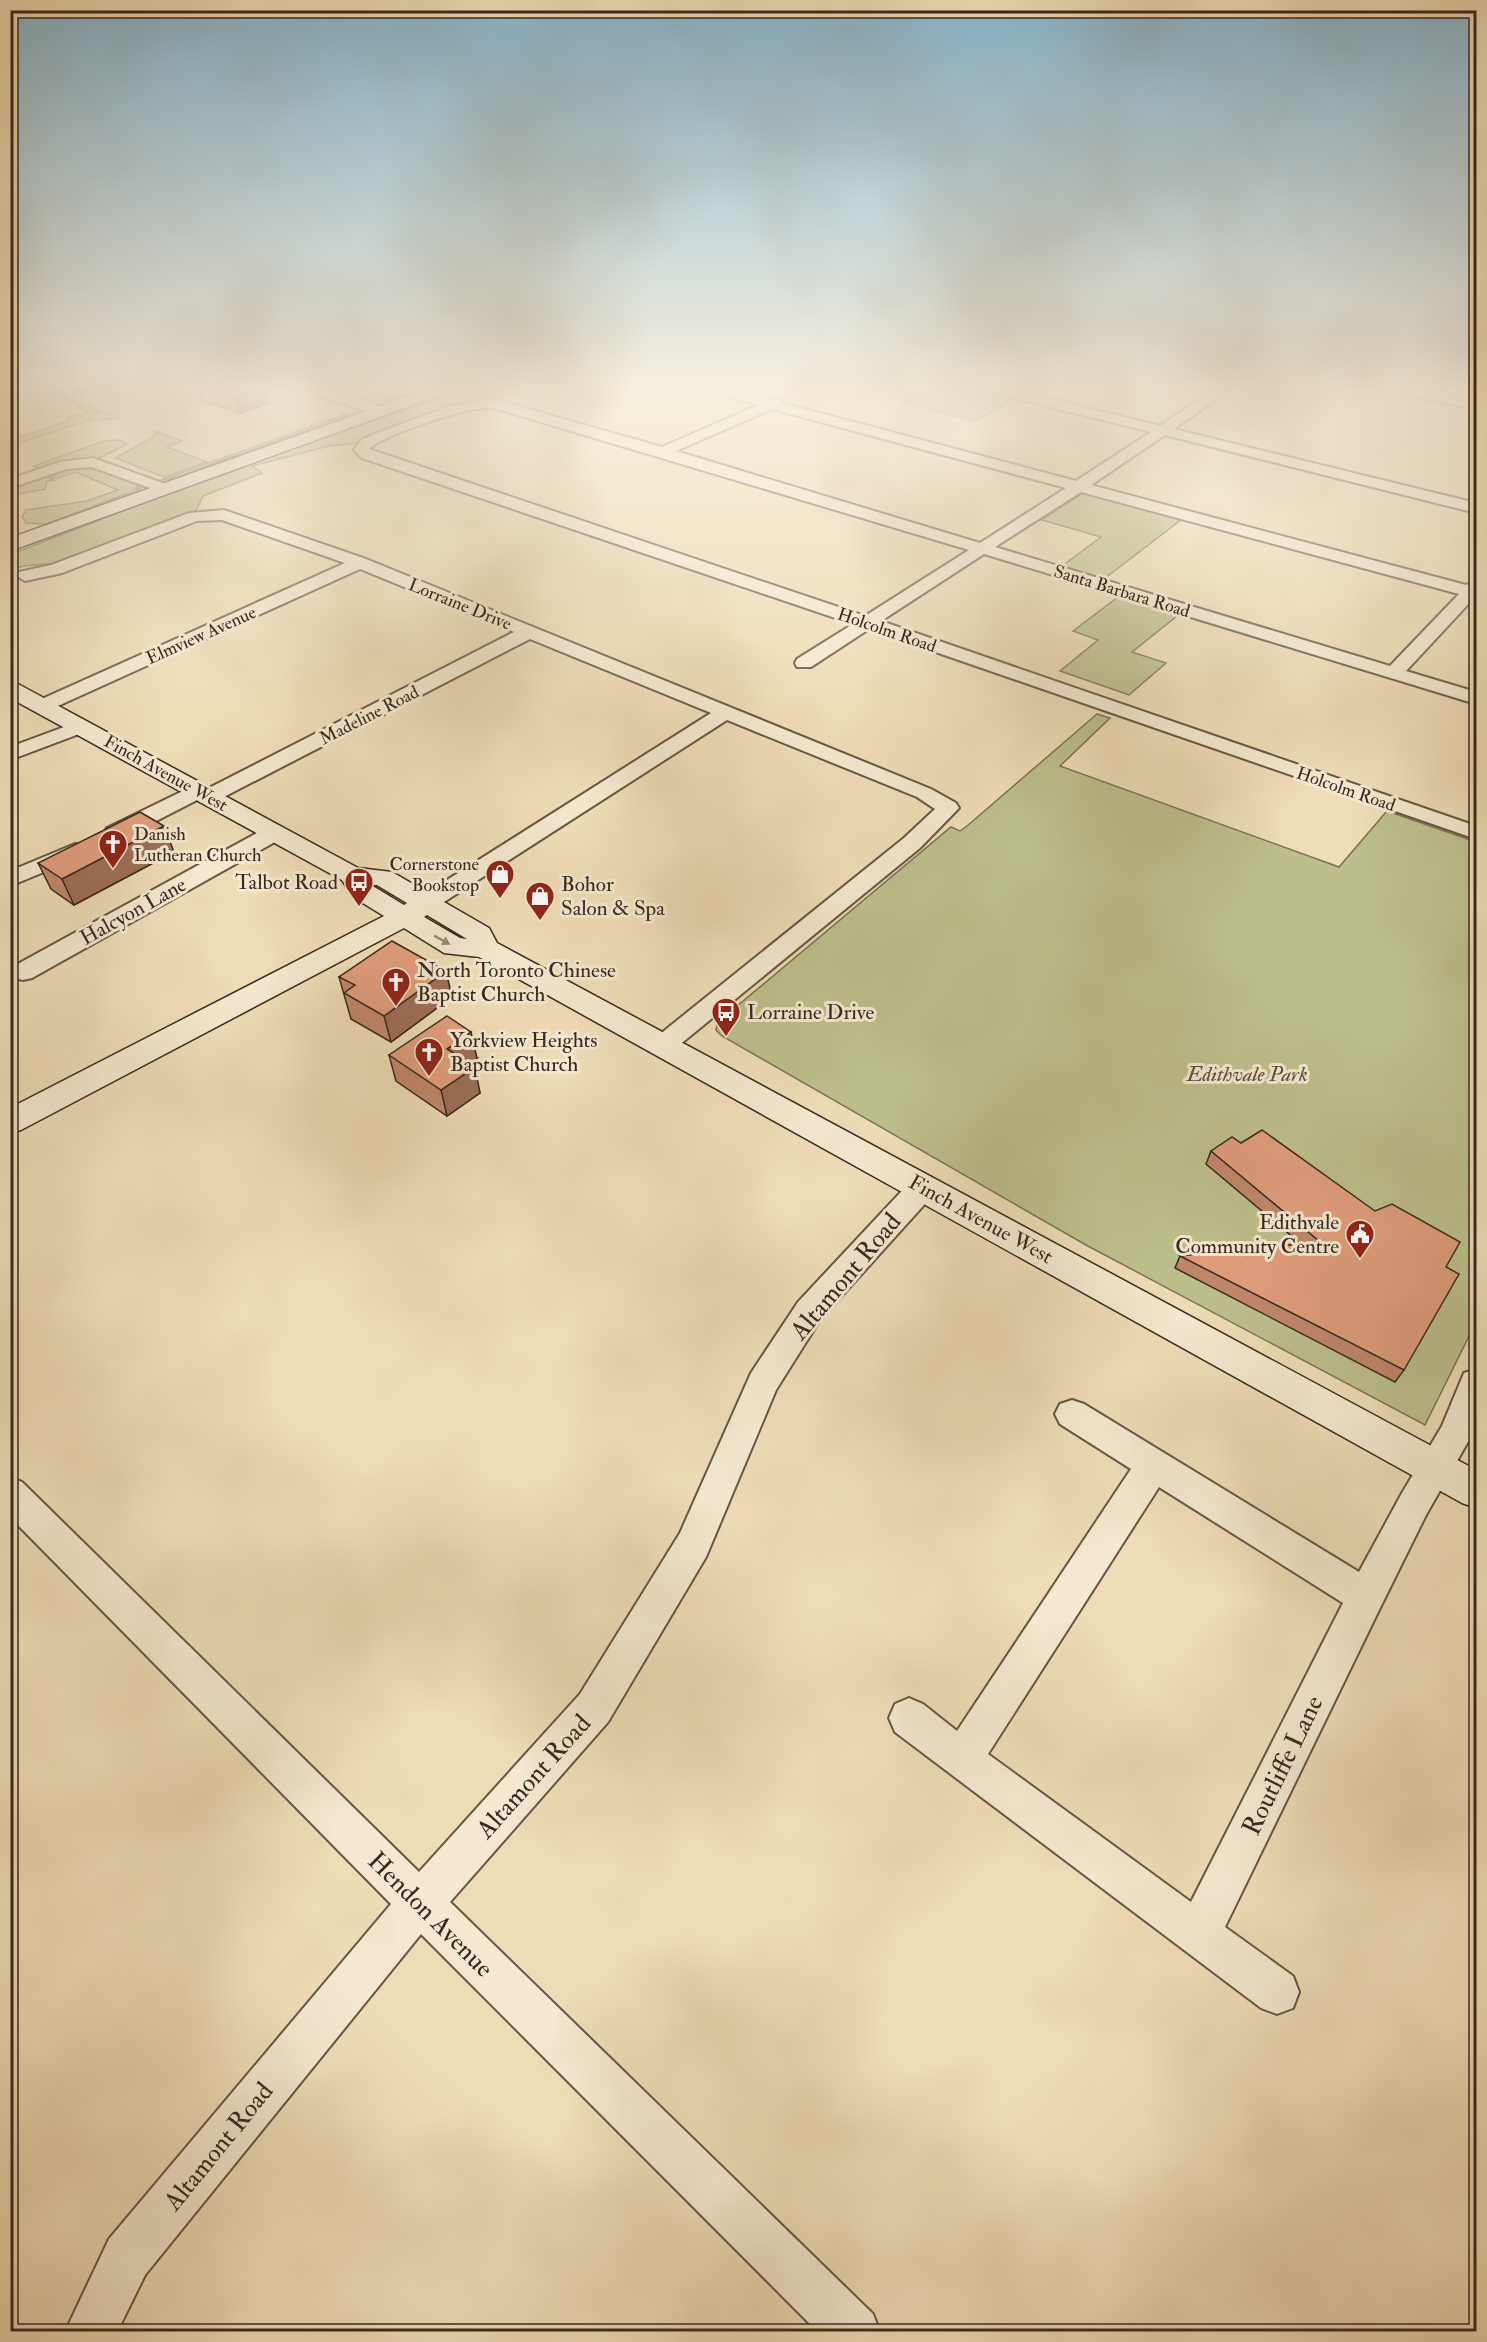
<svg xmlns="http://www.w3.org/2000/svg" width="1487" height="2342" viewBox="0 0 1487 2342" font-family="'IM FELL Double Pica',serif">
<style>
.green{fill:#bcbf8c;stroke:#7a7456;stroke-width:1.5}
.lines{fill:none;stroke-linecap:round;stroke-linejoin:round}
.street-casing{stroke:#665546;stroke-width:4}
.secondary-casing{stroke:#382820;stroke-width:3}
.street{fill:#f4e8d0;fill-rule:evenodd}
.secondary{fill:#f4e8d0;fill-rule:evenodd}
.wall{fill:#c1876b;stroke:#382820;stroke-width:1.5}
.shaded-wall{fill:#9d6e57;stroke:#382820;stroke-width:1.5}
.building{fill:#e09d7c;stroke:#382820;stroke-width:1.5}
.oneway{fill:#968878}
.labels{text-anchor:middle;stroke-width:6;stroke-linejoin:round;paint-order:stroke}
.far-street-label{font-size:18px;fill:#382820;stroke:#f4e8d0}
.far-poi-label{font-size:18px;fill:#382820;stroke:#f4e8d0;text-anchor:start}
.poi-label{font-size:21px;fill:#382820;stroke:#f4e8d0;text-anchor:start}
.street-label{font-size:21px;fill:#382820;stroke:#f4e8d0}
.park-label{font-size:21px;font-style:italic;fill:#594e3b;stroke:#f4e8d0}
.near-street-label{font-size:26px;fill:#382820;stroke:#f4e8d0}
</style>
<rect width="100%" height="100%" fill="#eedcb6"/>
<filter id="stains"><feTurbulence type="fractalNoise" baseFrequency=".00333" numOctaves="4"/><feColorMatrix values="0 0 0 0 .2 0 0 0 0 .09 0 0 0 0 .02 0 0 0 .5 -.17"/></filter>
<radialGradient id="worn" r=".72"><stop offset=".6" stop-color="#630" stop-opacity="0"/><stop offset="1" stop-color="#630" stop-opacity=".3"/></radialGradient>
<!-- green -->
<g class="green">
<path d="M 338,391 L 418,391 C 379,405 376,403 338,391 Z"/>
<path d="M 455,391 L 505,391 L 488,400 L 456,404 L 357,443 L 329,446 L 252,466 L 262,473 L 203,496 L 195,512 L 61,563 L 23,566 L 11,571 L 11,554 C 89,525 166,493 244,465 C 315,440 386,419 455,391 Z"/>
<path d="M 924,391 L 966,391 L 1010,402 L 975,421 L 902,402 Z"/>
<path d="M 64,398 L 119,418 C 108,421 99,418 87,421 L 11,445 L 11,440 L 72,420 L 67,418 L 69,417 L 89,412 Z"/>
<path d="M 348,413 L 351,414 L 171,479 L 161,480 Z"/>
<path d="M 154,431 L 182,441 L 167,447 L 207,462 L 164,477 L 115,458 L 152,438 L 155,435 Z"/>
<path d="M 121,440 L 127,444 L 102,457 L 68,461 L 44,469 L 34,466 L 104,441 Z"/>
<path d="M 94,466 L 139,484 L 141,485 L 136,488 L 142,488 L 46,524 L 26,523 L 22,517 L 26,510 L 87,501 L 118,490 L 76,472 L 57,478 L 48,477 L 54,480 L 47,481 L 45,489 L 11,495 L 10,487 L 69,467 Z"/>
<path d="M 1083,493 L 1182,519 L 1104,579 L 1062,566 L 1101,537 L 1042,520 Z"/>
<path d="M 1118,597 L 1177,616 L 1132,652 L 1166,663 L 1129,695 L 1060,671 L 1098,640 L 1073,631 Z"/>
<path d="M 1097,714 L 1110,718 L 1060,766 L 1339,867 L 1387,811 L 1476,842 L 1476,1322 L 1425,1425 L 1086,1245 L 722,1036 L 716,1030 L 718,1022 L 951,827 L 960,831 L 967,826 Z"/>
</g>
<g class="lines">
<!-- street casing -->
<g class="street-casing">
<g id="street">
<path d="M 311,391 L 332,391 L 386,408 L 388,411 L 386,414 L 376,414 L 313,394 Z"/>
<path d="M 715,391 L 738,391 L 770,400 L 781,399 L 782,403 L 1076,481 L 1151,432 L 998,394 L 996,391 L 1020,391 L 1160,426 L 1212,391 L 1228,391 L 1174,429 L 1476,503 L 1476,513 L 1165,435 L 1091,485 L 1466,585 L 1476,580 L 1476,598 L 1474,598 L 1406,671 L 1476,692 L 1476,704 L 984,554 L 881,621 L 1476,826 L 1476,839 L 869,629 L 811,667 L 797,667 L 795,663 L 797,659 L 853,624 L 362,458 L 354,450 L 360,441 L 372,435 L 445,408 L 480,400 L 500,401 L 662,447 L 758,405 L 717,394 ZM 480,408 L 494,408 L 969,550 L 865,616 L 369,449 C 385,434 456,412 480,408 ZM 772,409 L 1066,488 L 980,543 L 676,451 ZM 1081,492 L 1459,594 L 1390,666 L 995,547 Z"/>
<path d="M 1402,391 L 1429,391 L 1476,401 L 1476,409 L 1409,395 Z"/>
<path d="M 93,458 L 168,485 L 171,488 L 168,491 L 158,491 L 92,467 L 67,469 L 10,488 L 10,479 L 60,462 Z"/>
<path d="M 224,510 L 366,559 L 931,789 L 956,803 L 959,808 L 920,848 L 672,1051 L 663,1054 L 654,1051 L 650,1045 L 654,1039 L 904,838 L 935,809 L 917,797 L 727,720 L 433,909 L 425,911 L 417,909 L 413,904 L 417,899 L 711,713 L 530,639 L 216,801 L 209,803 L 199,799 L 123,838 L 115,840 L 107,838 L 104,833 L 107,828 L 191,787 L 198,785 L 207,789 L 514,632 L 360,569 L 49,710 L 35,710 L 32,706 L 35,702 L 345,563 L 222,520 L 197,521 L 62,573 L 25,581 L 17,576 L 19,572 L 51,565 L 189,513 Z"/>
<path d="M 80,721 L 87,723 L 90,727 L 87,731 L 10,760 L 10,747 Z"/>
<path d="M 274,826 L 282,828 L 285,833 L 282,838 L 32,978 L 23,980 L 14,978 L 11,972 L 14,966 L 266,828 Z"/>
<path d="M 75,844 L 83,846 L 86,851 L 83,856 L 10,886 L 10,871 Z"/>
<path d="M 923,1176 L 933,1179 L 937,1187 L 933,1195 L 820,1320 L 776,1390 L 706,1557 L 608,1722 L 450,1902 L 873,2314 L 880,2332 L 818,2332 L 421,1934 L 145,2275 L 117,2332 L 65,2332 L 109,2239 L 391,1904 L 10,1517 L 10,1477 L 22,1482 L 419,1872 L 580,1694 L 680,1533 L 751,1373 L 798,1302 L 913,1179 Z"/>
<path d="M 1476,1369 L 1476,1424 L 1473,1433 L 1426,1515 L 1379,1610 L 1225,1927 L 1293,1976 L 1299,1992 L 1293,2008 L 1277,2014 L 1261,2008 L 895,1732 L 889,1718 L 895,1704 L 909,1698 L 923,1704 L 957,1731 L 1131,1469 L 1060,1424 L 1055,1414 L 1060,1404 L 1072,1400 L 1084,1404 L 1359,1572 L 1402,1493 L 1442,1426 L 1464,1373 ZM 1159,1487 L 1343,1603 L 1191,1902 L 988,1754 Z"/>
</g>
</g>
<!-- secondary casing -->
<g class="secondary-casing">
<g id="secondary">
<path d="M 423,391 L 446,391 L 443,394 L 10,551 L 10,538 Z"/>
<path d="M 10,683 L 18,684 L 358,868 L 392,872 L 489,928 L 497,943 L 1476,1470 L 1476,1508 L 1462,1503 L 479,957 L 444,953 L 404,928 L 21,1130 L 10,1133 L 10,1108 L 384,916 L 353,897 L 342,880 L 10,698 ZM 371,885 L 377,885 L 407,903 L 404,905 ZM 427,915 L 467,939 L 460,938 L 424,917 Z"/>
</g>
</g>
<!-- street -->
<use href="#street" class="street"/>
<!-- secondary -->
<use href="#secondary" class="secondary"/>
</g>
<!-- wall -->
<g class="wall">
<path d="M 53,391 L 88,391 L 64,398 Z"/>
<path d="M 199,391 L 266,391 L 269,403 L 240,413 L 201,400 Z"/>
<path d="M 174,852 L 74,905 L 51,889 L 38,863 Z"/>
<path d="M 339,977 L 452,997 L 391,1042 L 351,1019 Z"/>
<path d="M 389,1055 L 477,1058 L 469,1063 L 480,1093 L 447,1116 L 396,1081 Z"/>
<path d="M 1241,1143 L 1446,1267 L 1404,1370 L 1395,1382 L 1175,1268 L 1180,1256 L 1301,1244 L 1206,1164 L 1211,1151 Z"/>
</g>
<!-- shaded-wall -->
<g class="shaded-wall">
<path d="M 62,391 L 88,391 L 64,398 Z"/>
<path d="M 257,391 L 266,391 L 269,403 L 240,413 L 236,398 Z"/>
<path d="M 164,826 L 174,852 L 74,905 L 62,879 Z"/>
<path d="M 446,971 L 452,997 L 391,1042 L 384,1016 Z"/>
<path d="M 471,1032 L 477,1058 L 453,1075 L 447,1049 Z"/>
<path d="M 475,1067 L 480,1093 L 447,1116 L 441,1090 Z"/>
</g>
<!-- building -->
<g class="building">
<path d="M 216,391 L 257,391 L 236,398 Z"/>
<path d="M 140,812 L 164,826 L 62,879 L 38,863 Z"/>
<path d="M 392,941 L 446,971 L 384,1016 L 344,993 L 355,985 L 339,977 Z"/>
<path d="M 447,1016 L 471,1032 L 447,1049 L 475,1067 L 441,1090 L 389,1055 Z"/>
<path d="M 1262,1130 L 1375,1211 L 1392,1204 L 1460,1242 L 1446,1267 L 1459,1274 L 1404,1370 L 1180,1256 L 1320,1242 L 1211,1151 L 1232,1137 L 1241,1143 Z"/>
</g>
<!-- one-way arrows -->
<defs><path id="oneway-solid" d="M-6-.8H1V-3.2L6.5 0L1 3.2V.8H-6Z" transform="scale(1.5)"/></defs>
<use class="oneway" href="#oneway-solid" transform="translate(442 940) rotate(29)"/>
<!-- sky -->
<linearGradient id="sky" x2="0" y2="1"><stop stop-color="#88b7d0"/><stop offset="0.54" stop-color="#f7efde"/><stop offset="1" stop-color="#f7efde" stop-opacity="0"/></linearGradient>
<rect width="1487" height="719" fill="url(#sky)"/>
<!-- icons -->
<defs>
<g id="church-pin" transform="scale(1.5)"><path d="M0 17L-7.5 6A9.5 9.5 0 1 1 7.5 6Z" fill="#8f2418" stroke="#f4e8d0"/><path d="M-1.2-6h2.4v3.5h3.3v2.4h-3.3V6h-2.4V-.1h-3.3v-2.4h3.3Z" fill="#fff"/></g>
<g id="shop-pin" transform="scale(1.5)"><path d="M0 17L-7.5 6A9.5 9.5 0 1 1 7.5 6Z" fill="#8f2418" stroke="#f4e8d0"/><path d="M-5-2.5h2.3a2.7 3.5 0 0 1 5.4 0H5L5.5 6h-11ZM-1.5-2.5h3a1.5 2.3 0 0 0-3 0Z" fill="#fff"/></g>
<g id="bus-pin" transform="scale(1.5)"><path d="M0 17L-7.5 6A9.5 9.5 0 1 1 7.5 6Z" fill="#8f2418" stroke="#f4e8d0"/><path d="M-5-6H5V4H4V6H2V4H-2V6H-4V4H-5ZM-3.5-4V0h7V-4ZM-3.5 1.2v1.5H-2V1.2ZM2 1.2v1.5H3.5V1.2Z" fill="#fff"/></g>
<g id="civic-pin" transform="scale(1.5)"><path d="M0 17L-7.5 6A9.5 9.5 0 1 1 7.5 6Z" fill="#8f2418" stroke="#f4e8d0"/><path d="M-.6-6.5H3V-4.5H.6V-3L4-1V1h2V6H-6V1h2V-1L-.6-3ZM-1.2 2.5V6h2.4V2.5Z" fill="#fff"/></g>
</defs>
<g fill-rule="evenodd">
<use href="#church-pin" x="113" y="844"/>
<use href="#shop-pin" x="500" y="874"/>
<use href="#bus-pin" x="359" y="882"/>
<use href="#shop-pin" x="540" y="896"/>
<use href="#church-pin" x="396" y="982"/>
<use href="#bus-pin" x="726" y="1012"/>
<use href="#church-pin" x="429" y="1052"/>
<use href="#civic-pin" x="1360" y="1234"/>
</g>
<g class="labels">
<!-- far-street labels -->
<g class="far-street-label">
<text transform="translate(1122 591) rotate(17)" y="6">Santa Barbara Road</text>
<text transform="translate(460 604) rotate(22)" y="6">Lorraine Drive</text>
<text transform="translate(887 630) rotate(19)" y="6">Holcolm Road</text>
<text transform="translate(201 635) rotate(-24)" y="6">Elmview Avenue</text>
<text transform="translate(369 715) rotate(-27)" y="6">Madeline Road</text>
<text transform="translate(166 773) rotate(29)" y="6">Finch Avenue West</text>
<text transform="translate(1346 789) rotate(19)" y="6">Holcolm Road</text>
</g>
<!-- far-poi labels -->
<g class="far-poi-label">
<text x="134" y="840">Danish<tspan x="134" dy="21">Lutheran Church</tspan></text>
<text x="479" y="870" text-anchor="end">Cornerstone<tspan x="479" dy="21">Bookstop</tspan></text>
</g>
<!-- poi labels -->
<g class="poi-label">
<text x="338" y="889" text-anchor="end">Talbot Road</text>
<text x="561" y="891">Bohor<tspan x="561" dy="24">Salon &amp; Spa</tspan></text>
<text x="417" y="977">North Toronto Chinese<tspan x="417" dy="24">Baptist Church</tspan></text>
<text x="747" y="1019">Lorraine Drive</text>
<text x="450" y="1047">Yorkview Heights<tspan x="450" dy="24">Baptist Church</tspan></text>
<text x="1339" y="1229" text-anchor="end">Edithvale<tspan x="1339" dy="24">Community Centre</tspan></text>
</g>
<!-- street labels -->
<g class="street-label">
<text transform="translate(133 911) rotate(-29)" y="7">Halcyon Lane</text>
<text transform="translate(981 1219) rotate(29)" y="7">Finch Avenue West</text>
</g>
<!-- park labels -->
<g class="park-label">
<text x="1247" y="1081">Edithvale Park</text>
</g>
<!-- near-street labels -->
<g class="near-street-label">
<text transform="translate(845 1276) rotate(-50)" y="9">Altamont Road</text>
<text transform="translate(1282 1765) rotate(-64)" y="9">Routliffe Lane</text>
<text transform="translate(533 1776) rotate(-48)" y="9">Altamont Road</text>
<text transform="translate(431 1914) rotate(45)" y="9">Hendon Avenue</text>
<text transform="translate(218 2146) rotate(-51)" y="9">Altamont Road</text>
</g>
</g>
<!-- margin -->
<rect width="1487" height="2342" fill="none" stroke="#eedcb6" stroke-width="36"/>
<rect x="12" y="12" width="1463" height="2318" fill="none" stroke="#382820" stroke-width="3"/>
<rect x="18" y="18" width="1451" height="2306" fill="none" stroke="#382820" stroke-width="1.5"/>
<rect width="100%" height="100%" filter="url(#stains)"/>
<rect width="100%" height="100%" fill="url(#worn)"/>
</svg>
